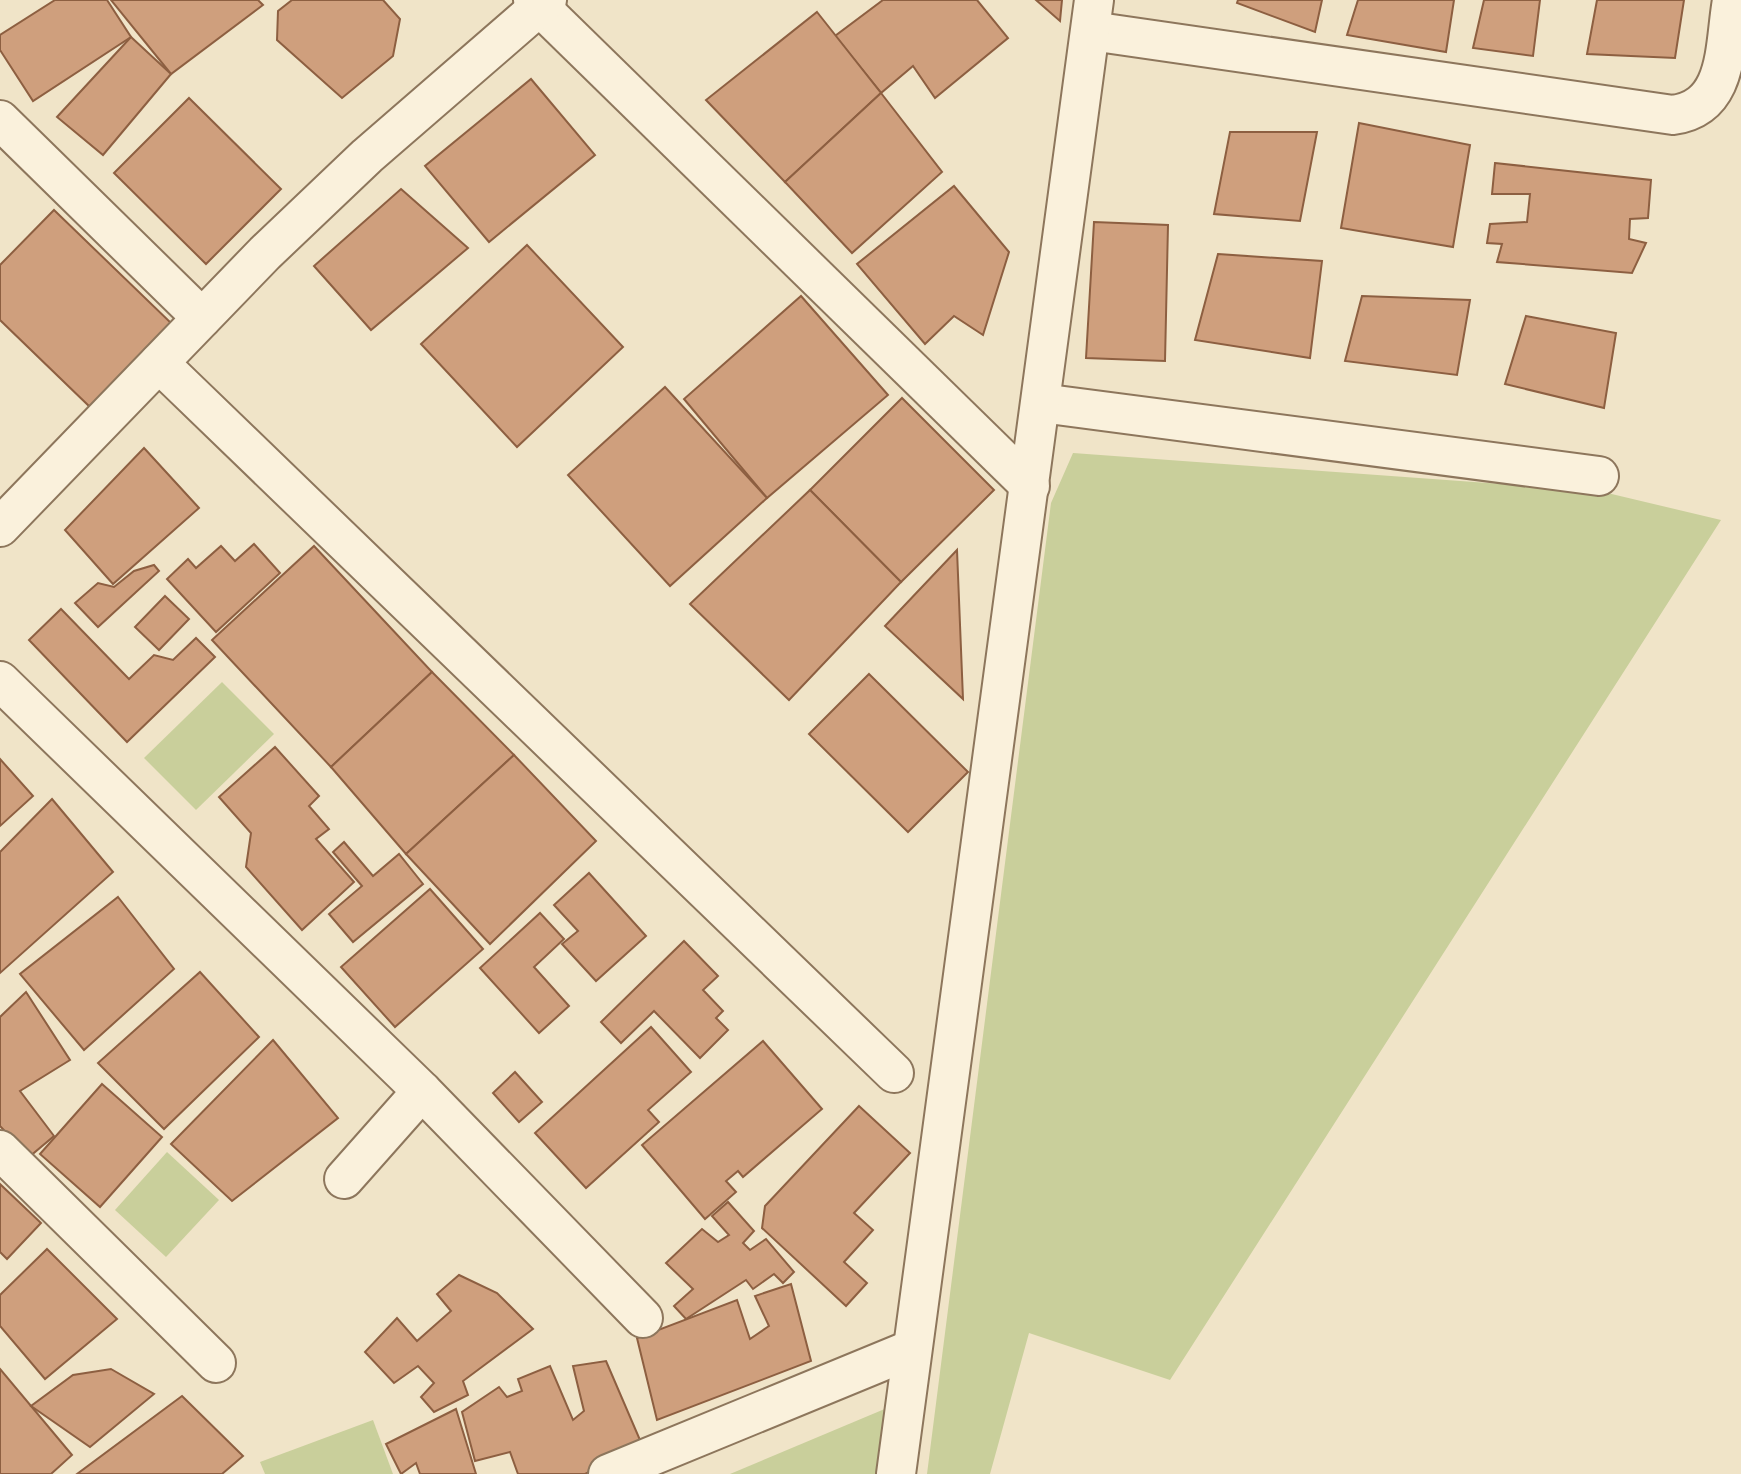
<svg xmlns="http://www.w3.org/2000/svg" width="1741" height="1474" viewBox="0 0 1741 1474" font-family="'IBM Plex Serif',serif">
<style>
.green{fill:#c9cf9b}
.building{fill:#cf9f7d;stroke:#8d5f41;stroke-width:2}
.lines{fill:none;stroke-linecap:round;stroke-linejoin:round}
.street-casing{stroke:#8d765c;stroke-width:42}
.street{stroke:#faf1dc;stroke-width:38}
</style>
<rect width="100%" height="100%" fill="#f0e4c8"/>
<!-- green -->
<g class="green">
<path d="M 1073,453 L 1599,491 L 1721,520 L 1170,1380 L 1029,1333 L 990,1474 L 927,1474 L 1051,503 Z"/>
<path d="M 222,682 L 274,734 L 196,810 L 144,758 Z"/>
<path d="M 167,1152 L 219,1200 L 166,1257 L 115,1210 Z"/>
<path d="M 887,1408 L 878,1474 L 730,1474 Z"/>
<path d="M 373,1420 L 393,1474 L 265,1474 L 260,1462 Z"/>
</g>
<!-- building -->
<g class="building">
<path d="M 55,0 L 107,0 L 131,37 L 33,101 L 0,50 L 0,35 Z"/>
<path d="M 111,0 L 258,0 L 263,5 L 171,74 Z"/>
<path d="M 292,0 L 383,0 L 400,19 L 393,56 L 342,98 L 277,40 L 278,11 Z"/>
<path d="M 883,0 L 977,0 L 1008,38 L 935,98 L 913,66 L 881,93 L 835,36 Z"/>
<path d="M 1036,0 L 1062,0 L 1060,21 Z"/>
<path d="M 1238,0 L 1322,0 L 1315,32 L 1237,3 Z"/>
<path d="M 1358,0 L 1454,0 L 1446,52 L 1347,35 Z"/>
<path d="M 1484,0 L 1540,0 L 1533,56 L 1473,48 Z"/>
<path d="M 1597,0 L 1684,0 L 1675,58 L 1587,54 Z"/>
<path d="M 817,12 L 881,93 L 785,182 L 706,100 Z"/>
<path d="M 131,37 L 171,74 L 103,155 L 57,117 Z"/>
<path d="M 531,79 L 595,155 L 489,242 L 425,166 Z"/>
<path d="M 881,93 L 942,172 L 852,253 L 785,182 Z"/>
<path d="M 189,98 L 281,189 L 206,264 L 114,173 Z"/>
<path d="M 1359,123 L 1470,145 L 1453,247 L 1341,228 Z"/>
<path d="M 1230,132 L 1317,132 L 1300,221 L 1214,214 Z"/>
<path d="M 1495,163 L 1651,180 L 1648,218 L 1630,219 L 1629,239 L 1646,243 L 1632,273 L 1497,262 L 1502,244 L 1487,243 L 1490,224 L 1527,222 L 1530,194 L 1492,194 Z"/>
<path d="M 954,186 L 1009,252 L 983,335 L 954,316 L 925,344 L 857,264 Z"/>
<path d="M 401,189 L 468,248 L 371,330 L 314,266 Z"/>
<path d="M 54,210 L 172,324 L 91,408 L 0,320 L 0,265 Z"/>
<path d="M 1094,222 L 1168,225 L 1165,361 L 1086,358 Z"/>
<path d="M 527,245 L 623,347 L 517,447 L 421,344 Z"/>
<path d="M 1218,254 L 1322,261 L 1310,358 L 1195,340 Z"/>
<path d="M 801,296 L 888,395 L 767,498 L 684,399 Z"/>
<path d="M 1362,296 L 1470,300 L 1457,375 L 1345,361 Z"/>
<path d="M 1526,316 L 1616,333 L 1604,408 L 1505,384 Z"/>
<path d="M 665,387 L 767,498 L 670,586 L 568,475 Z"/>
<path d="M 902,398 L 994,490 L 901,582 L 810,490 Z"/>
<path d="M 144,448 L 199,508 L 113,584 L 65,530 Z"/>
<path d="M 810,490 L 901,582 L 789,700 L 690,604 Z"/>
<path d="M 254,544 L 280,573 L 216,632 L 167,579 L 188,559 L 196,568 L 221,546 L 235,561 Z"/>
<path d="M 314,546 L 432,672 L 331,767 L 212,640 Z"/>
<path d="M 957,550 L 963,699 L 885,626 Z"/>
<path d="M 154,565 L 159,571 L 98,627 L 75,603 L 98,583 L 114,587 L 134,571 Z"/>
<path d="M 165,596 L 189,619 L 159,650 L 135,627 Z"/>
<path d="M 61,609 L 129,679 L 154,655 L 173,660 L 196,638 L 215,657 L 127,742 L 29,640 Z"/>
<path d="M 432,672 L 514,755 L 406,854 L 331,767 Z"/>
<path d="M 869,674 L 968,772 L 908,832 L 809,734 Z"/>
<path d="M 275,747 L 319,796 L 309,806 L 329,829 L 316,839 L 354,882 L 302,930 L 246,867 L 251,833 L 219,797 Z"/>
<path d="M 514,755 L 596,841 L 490,944 L 406,854 Z"/>
<path d="M 0,759 L 33,796 L 0,826 Z"/>
<path d="M 52,799 L 113,872 L 0,973 L 0,852 Z"/>
<path d="M 344,842 L 373,876 L 399,854 L 423,884 L 353,942 L 329,914 L 362,886 L 333,852 Z"/>
<path d="M 589,873 L 646,936 L 596,981 L 562,944 L 578,931 L 554,905 Z"/>
<path d="M 430,889 L 483,949 L 395,1027 L 341,967 Z"/>
<path d="M 118,897 L 174,969 L 84,1050 L 20,974 Z"/>
<path d="M 540,913 L 564,939 L 534,967 L 569,1006 L 539,1033 L 480,968 Z"/>
<path d="M 684,941 L 718,976 L 703,990 L 723,1011 L 716,1018 L 728,1030 L 700,1058 L 654,1011 L 621,1043 L 601,1022 Z"/>
<path d="M 200,972 L 259,1037 L 164,1129 L 98,1063 Z"/>
<path d="M 26,992 L 70,1060 L 20,1091 L 54,1136 L 29,1157 L 0,1126 L 0,1017 Z"/>
<path d="M 651,1027 L 691,1072 L 648,1110 L 659,1122 L 586,1188 L 535,1133 Z"/>
<path d="M 273,1040 L 338,1118 L 232,1201 L 171,1144 Z"/>
<path d="M 763,1041 L 822,1109 L 743,1177 L 738,1171 L 726,1181 L 736,1192 L 705,1219 L 642,1145 Z"/>
<path d="M 515,1072 L 542,1102 L 519,1122 L 493,1093 Z"/>
<path d="M 102,1084 L 162,1137 L 100,1207 L 40,1154 Z"/>
<path d="M 859,1106 L 910,1153 L 854,1213 L 873,1230 L 844,1262 L 867,1283 L 846,1306 L 762,1228 L 765,1206 Z"/>
<path d="M 0,1184 L 41,1223 L 7,1259 L 0,1252 Z"/>
<path d="M 728,1202 L 754,1231 L 743,1243 L 750,1250 L 766,1239 L 794,1272 L 783,1283 L 774,1274 L 753,1289 L 746,1280 L 686,1319 L 674,1306 L 693,1289 L 666,1263 L 702,1229 L 718,1242 L 729,1235 L 712,1216 Z"/>
<path d="M 47,1249 L 117,1319 L 45,1379 L 0,1326 L 0,1295 Z"/>
<path d="M 459,1275 L 497,1293 L 533,1329 L 463,1381 L 468,1395 L 434,1412 L 421,1397 L 434,1383 L 418,1366 L 394,1383 L 365,1352 L 397,1318 L 417,1341 L 451,1311 L 437,1294 Z"/>
<path d="M 791,1284 L 811,1361 L 657,1420 L 637,1338 L 737,1300 L 750,1339 L 769,1326 L 755,1296 Z"/>
<path d="M 606,1361 L 643,1447 L 585,1474 L 518,1474 L 510,1452 L 475,1461 L 462,1412 L 499,1387 L 507,1397 L 522,1391 L 518,1379 L 550,1366 L 573,1420 L 584,1411 L 573,1366 Z"/>
<path d="M 0,1369 L 72,1455 L 51,1474 L 0,1474 Z"/>
<path d="M 111,1369 L 154,1394 L 90,1447 L 31,1406 L 73,1375 Z"/>
<path d="M 182,1396 L 243,1456 L 222,1474 L 77,1474 Z"/>
<path d="M 456,1409 L 476,1474 L 420,1474 L 416,1463 L 401,1474 L 386,1444 Z"/>
</g>
<g class="lines">
<!-- street casing -->
<g class="street-casing">
<g id="street">
<path d="M 533,0 L 1030,486"/>
<path d="M 1091,31 L 1673,115 C 1730,107 1724,46 1732,0"/>
<path d="M 0,120 L 202,318"/>
<path d="M 159,363 L 894,1073"/>
<path d="M 1041,403 L 1599,476"/>
<path d="M 0,527 L 265,253 L 367,156 L 547,0"/>
<path d="M 0,681 L 422,1091 L 643,1318"/>
<path d="M 0,1150 L 216,1363"/>
<path d="M 344,1179 L 422,1091"/>
<path d="M 608,1474 L 912,1349"/>
<path d="M 896,1474 L 1094,0"/>
</g>
</g>
<!-- street -->
<use href="#street" class="street"/>
</g>
</svg>
